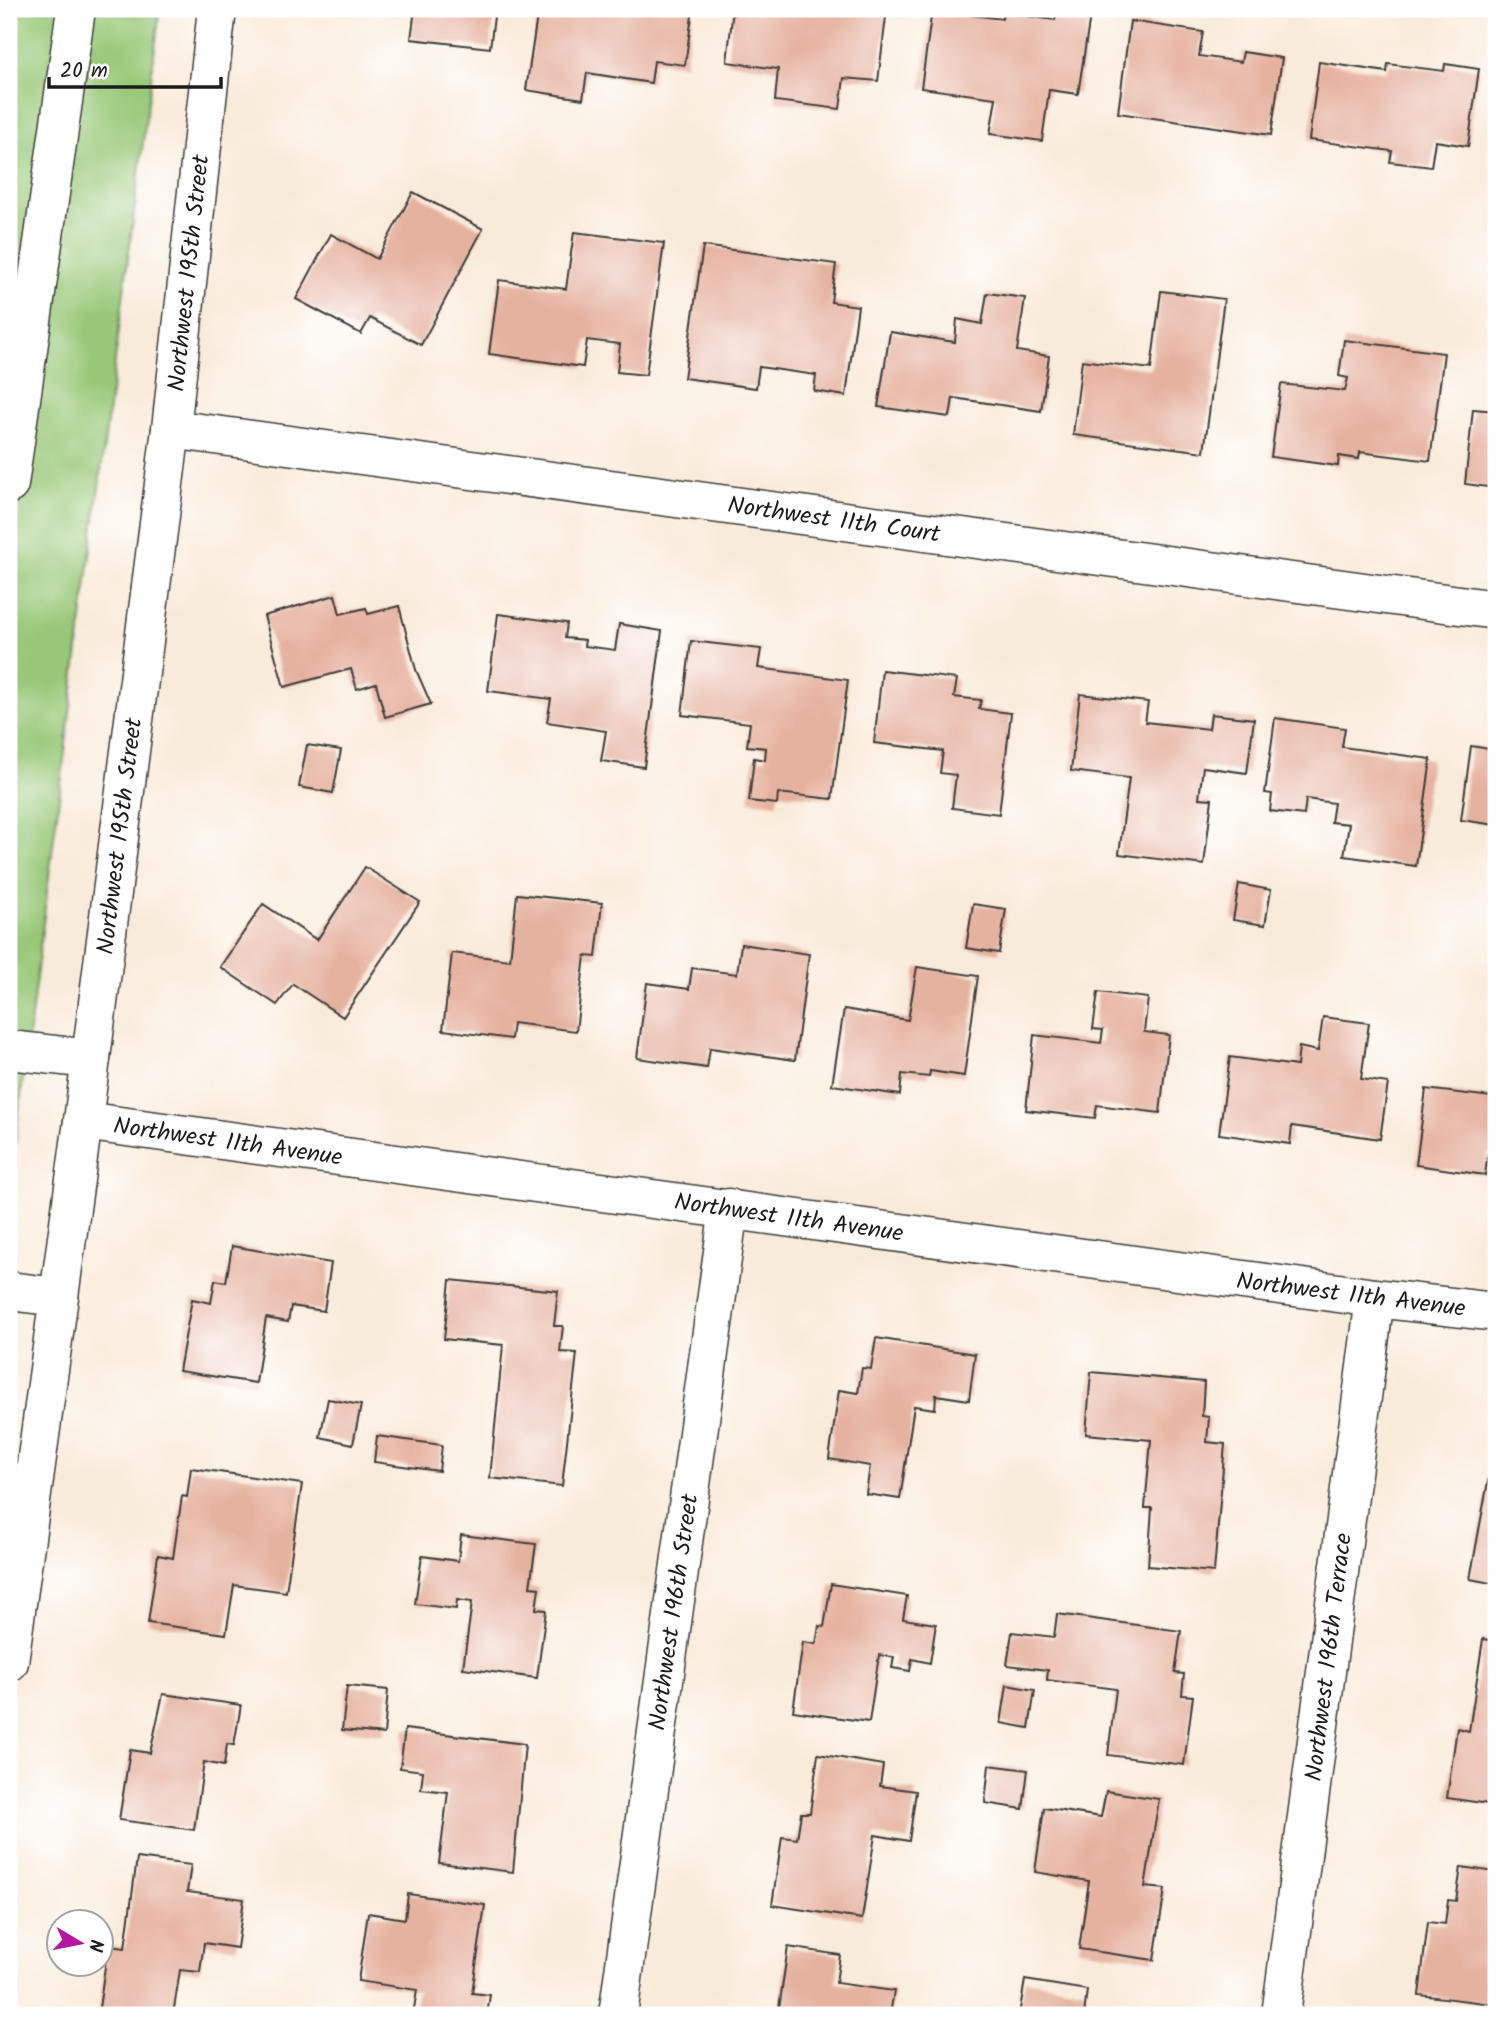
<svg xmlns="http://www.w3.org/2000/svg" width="1505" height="2024" viewBox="0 0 1505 2024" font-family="Kalam,sans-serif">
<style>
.green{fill:#98c877;stroke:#5a724a;stroke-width:2}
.building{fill:#e6b2a0}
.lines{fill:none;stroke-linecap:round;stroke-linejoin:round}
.minor-casing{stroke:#3d3b38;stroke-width:41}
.minor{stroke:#fff;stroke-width:38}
.labels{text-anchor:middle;stroke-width:5;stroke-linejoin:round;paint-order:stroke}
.street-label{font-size:24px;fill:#1c1c1c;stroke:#fff}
</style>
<rect width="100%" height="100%" fill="#fff"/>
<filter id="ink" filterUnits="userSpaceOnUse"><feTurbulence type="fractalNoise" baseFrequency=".0143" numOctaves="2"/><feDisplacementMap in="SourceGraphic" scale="14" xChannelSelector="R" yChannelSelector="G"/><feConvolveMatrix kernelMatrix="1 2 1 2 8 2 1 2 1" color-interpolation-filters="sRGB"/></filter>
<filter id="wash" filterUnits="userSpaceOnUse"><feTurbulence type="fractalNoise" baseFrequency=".00686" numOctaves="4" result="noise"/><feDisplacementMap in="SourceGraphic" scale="28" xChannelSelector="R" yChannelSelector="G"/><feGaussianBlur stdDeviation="1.57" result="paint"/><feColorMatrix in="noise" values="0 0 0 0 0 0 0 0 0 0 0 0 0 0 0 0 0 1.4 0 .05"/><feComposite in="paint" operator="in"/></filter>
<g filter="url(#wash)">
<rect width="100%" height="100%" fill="#f9ebda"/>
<!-- green -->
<path class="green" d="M 9,9 L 160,9 L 9,1189 Z"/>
<g id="blocks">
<!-- building -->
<g class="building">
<path d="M 415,9 L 495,9 L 490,48 L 411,39 Z"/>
<path d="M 538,9 L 693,9 L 685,65 L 654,61 L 651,83 L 587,73 L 583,99 L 526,90 Z"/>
<path d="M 733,9 L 887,9 L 878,81 L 844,78 L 840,109 L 775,101 L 778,69 L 727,62 Z"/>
<path d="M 932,10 L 1002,19 L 1003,13 L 1055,20 L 1057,12 L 1090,16 L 1078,94 L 1049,90 L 1042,141 L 990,134 L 996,98 L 921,88 Z"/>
<path d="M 1130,21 L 1203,32 L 1199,56 L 1241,62 L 1243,52 L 1282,58 L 1271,135 L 1118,113 Z"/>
<path d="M 1319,62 L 1387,72 L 1388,64 L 1444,71 L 1445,64 L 1479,69 L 1468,146 L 1435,141 L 1431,167 L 1390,162 L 1392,151 L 1309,140 Z"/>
<path d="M 413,192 L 483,229 L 421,345 L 370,318 L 361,334 L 296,299 L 331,234 L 377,259 Z"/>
<path d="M 574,232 L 664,243 L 646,375 L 617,372 L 620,344 L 587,340 L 583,367 L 489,354 L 499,280 L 566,289 Z"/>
<path d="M 703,246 L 836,264 L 831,302 L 858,306 L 846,396 L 814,391 L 816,375 L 759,367 L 756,388 L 684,378 Z"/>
<path d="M 1161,291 L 1224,299 L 1204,452 L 1073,435 L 1082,360 L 1151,369 Z"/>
<path d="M 987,293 L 1025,298 L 1017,351 L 1049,356 L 1041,411 L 953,398 L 950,417 L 878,407 L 890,332 L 955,342 L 957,319 L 982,324 Z"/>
<path d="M 1344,340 L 1444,353 L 1430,461 L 1360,452 L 1359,459 L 1339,456 L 1338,466 L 1271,457 L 1281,384 L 1345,391 L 1348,378 L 1339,376 Z"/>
<path d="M 1473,409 L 1496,411 L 1496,488 L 1465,484 Z"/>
<path d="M 335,595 L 340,614 L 366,608 L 368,614 L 399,606 L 416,670 L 431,704 L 385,717 L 376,683 L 357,689 L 351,669 L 284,687 L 264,616 Z"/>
<path d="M 498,614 L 567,623 L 565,638 L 585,640 L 584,646 L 615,650 L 619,624 L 662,631 L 644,767 L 601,761 L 606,731 L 547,722 L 551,699 L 488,691 Z"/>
<path d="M 691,641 L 761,649 L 758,668 L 848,680 L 832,799 L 778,793 L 777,804 L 749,801 L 754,758 L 765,760 L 766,748 L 747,746 L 750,723 L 682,715 Z"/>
<path d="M 882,670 L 957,679 L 954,697 L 981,700 L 979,709 L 1011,713 L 999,814 L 952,808 L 956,775 L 940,773 L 943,751 L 874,743 Z"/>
<path d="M 1080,694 L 1148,702 L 1145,722 L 1209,729 L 1211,714 L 1254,719 L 1247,773 L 1203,767 L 1199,798 L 1212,799 L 1204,865 L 1119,854 L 1129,778 L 1071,771 Z"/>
<path d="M 1275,718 L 1345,728 L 1342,747 L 1431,759 L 1416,866 L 1344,856 L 1349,824 L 1331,822 L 1334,803 L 1306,799 L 1304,815 L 1270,811 L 1272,794 L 1265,793 Z"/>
<path d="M 307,745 L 341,750 L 333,793 L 299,787 Z"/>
<path d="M 1471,746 L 1496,750 L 1496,825 L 1461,820 Z"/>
<path d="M 365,867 L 420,902 L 343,1017 L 293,984 L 277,1005 L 220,967 L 263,904 L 317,940 Z"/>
<path d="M 1239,884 L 1271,890 L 1265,925 L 1233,920 Z"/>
<path d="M 517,894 L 602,903 L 596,957 L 585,956 L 576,1031 L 513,1023 L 511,1039 L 443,1030 L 452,953 L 510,960 Z"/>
<path d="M 973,904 L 1006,909 L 999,953 L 966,948 Z"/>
<path d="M 741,944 L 809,954 L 795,1060 L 710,1048 L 707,1068 L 637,1058 L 647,983 L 689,989 L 692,968 L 737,974 Z"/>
<path d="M 917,967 L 978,976 L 964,1076 L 930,1071 L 929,1077 L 902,1074 L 900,1095 L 832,1085 L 844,1009 L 908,1020 Z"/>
<path d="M 1098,992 L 1148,998 L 1144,1032 L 1169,1035 L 1160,1113 L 1097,1105 L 1095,1118 L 1026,1110 L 1034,1035 L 1101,1043 L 1103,1030 L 1093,1029 Z"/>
<path d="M 1323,1017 L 1369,1023 L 1361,1079 L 1388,1083 L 1380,1139 L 1292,1126 L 1290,1144 L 1219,1134 L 1230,1057 L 1297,1066 L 1299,1047 L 1318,1051 Z"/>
<path d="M 1495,1070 L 1496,1154 L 1488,1153 L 1485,1175 L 1416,1165 L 1426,1089 L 1491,1097 Z"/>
<path d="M 232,1246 L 331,1263 L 324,1311 L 291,1306 L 288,1322 L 266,1318 L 256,1383 L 179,1371 L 192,1299 L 211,1303 L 215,1280 L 226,1282 Z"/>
<path d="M 450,1280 L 558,1291 L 554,1326 L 563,1326 L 560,1352 L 577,1353 L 562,1486 L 490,1478 L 503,1345 L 444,1339 Z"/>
<path d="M 876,1338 L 975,1354 L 969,1400 L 936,1395 L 935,1409 L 914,1406 L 900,1499 L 866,1494 L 870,1466 L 829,1459 L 839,1390 L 858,1393 L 862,1368 L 871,1369 Z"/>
<path d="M 1091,1372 L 1204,1382 L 1202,1416 L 1209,1417 L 1207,1442 L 1225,1444 L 1214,1572 L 1148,1566 L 1152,1508 L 1145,1508 L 1151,1440 L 1086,1434 Z"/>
<path d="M 328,1399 L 361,1405 L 353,1444 L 320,1437 Z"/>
<path d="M 377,1436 L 442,1445 L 439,1471 L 374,1462 Z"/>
<path d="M 191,1468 L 302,1484 L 286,1592 L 234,1585 L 226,1634 L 148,1623 L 158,1555 L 173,1558 L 182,1496 L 187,1497 Z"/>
<path d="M 1489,1476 L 1496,1478 L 1496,1584 L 1470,1579 Z"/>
<path d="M 461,1535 L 536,1544 L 530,1587 L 539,1588 L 536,1609 L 546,1610 L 537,1678 L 463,1668 L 472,1602 L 457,1600 L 456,1609 L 415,1604 L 422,1556 L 458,1561 Z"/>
<path d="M 831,1584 L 907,1596 L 903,1619 L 936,1624 L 930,1663 L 912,1659 L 910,1671 L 892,1668 L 894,1657 L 879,1655 L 869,1722 L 793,1711 L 803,1642 L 816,1644 L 819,1626 L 824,1627 Z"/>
<path d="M 1057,1614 L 1181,1631 L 1175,1673 L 1184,1674 L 1182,1695 L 1193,1696 L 1184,1765 L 1108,1755 L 1116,1689 L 1047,1680 L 1048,1670 L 1007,1665 L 1012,1632 L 1054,1637 Z"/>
<path d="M 1483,1639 L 1496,1641 L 1496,1805 L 1447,1798 L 1457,1728 L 1469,1731 Z"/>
<path d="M 1007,1685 L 1035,1690 L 1029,1728 L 1001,1723 Z"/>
<path d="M 347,1686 L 388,1690 L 384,1734 L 342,1730 Z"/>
<path d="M 163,1694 L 241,1705 L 234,1745 L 227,1744 L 224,1766 L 204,1762 L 194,1830 L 119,1820 L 130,1750 L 150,1753 Z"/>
<path d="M 405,1729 L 525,1744 L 513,1872 L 439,1863 L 448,1792 L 421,1789 L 423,1771 L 400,1768 Z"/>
<path d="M 818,1754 L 883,1765 L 880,1786 L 916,1791 L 909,1841 L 875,1835 L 862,1919 L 772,1905 L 782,1837 L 797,1839 L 801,1813 L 810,1813 Z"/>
<path d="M 989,1765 L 1028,1770 L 1023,1809 L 985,1803 Z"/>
<path d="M 1106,1791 L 1159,1799 L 1145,1887 L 1165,1889 L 1154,1960 L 1079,1949 L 1089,1881 L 1035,1872 L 1044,1808 L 1101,1817 Z"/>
<path d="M 137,1858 L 191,1865 L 187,1892 L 244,1899 L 237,1948 L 204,1943 L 200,1972 L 180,1970 L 173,2015 L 98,2015 L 108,1946 L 125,1948 Z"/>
<path d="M 1461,1867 L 1496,1872 L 1496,1968 L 1492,2004 L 1419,1995 L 1428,1922 L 1445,1924 L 1448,1900 L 1456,1901 Z"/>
<path d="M 408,1894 L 485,1905 L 472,1993 L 490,1995 L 487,2015 L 413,2015 L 417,1990 L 358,1981 L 368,1913 L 405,1919 Z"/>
<path d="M 788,1947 L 840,1955 L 836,1983 L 894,1991 L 890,2015 L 778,2015 Z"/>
<path d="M 1025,1980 L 1087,1990 L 1084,2015 L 1019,2015 Z"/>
<path d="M 984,2010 L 1015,2014 L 1015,2015 L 983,2015 Z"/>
</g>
</g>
</g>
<g filter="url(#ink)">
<use href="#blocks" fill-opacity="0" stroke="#3d3b38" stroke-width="2"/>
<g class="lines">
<!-- minor casing -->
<g class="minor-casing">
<g id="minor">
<path d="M 171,429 L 1496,610"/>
<path d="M 9,484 L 76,9"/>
<path d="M 9,1050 L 91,1059"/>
<path d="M 83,1121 L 1375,1298 L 1496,1312"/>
<path d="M 9,1291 L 58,1297"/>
<path d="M 9,1662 L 83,1121 L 171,429 L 217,9"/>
<path d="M 618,2015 L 729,1208"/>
<path d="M 1281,2015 L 1375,1298"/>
</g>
</g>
<!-- minor -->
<use href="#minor" class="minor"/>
</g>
</g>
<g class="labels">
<!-- street labels -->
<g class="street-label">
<text transform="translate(188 273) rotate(-84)" y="8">Northwest 195th Street</text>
<text transform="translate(834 519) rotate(8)" y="8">Northwest 11th Court</text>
<text transform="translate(119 836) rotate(-83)" y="8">Northwest 195th Street</text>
<text transform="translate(228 1141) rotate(8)" y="8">Northwest 11th Avenue</text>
<text transform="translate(789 1217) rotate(8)" y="8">Northwest 11th Avenue</text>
<text transform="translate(1351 1294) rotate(7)" y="8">Northwest 11th Avenue</text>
<text transform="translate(673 1612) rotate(-82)" y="8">Northwest 196th Street</text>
<text transform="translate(1328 1657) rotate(-83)" y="8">Northwest 196th Terrace</text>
</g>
</g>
<!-- margin -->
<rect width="1505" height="2024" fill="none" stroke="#fff" stroke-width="35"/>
<!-- north arrow -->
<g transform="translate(80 1943) rotate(100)"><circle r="33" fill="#ffffff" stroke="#a4a4a4" stroke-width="2"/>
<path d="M0-5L12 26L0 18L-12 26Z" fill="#b5179e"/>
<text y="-10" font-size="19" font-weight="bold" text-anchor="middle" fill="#1c1c1c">N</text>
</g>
<!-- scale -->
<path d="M49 77v10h172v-10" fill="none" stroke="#1c1c1c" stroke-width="3.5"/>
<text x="60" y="77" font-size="21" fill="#1c1c1c" stroke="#ffffff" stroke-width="5" paint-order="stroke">20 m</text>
</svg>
